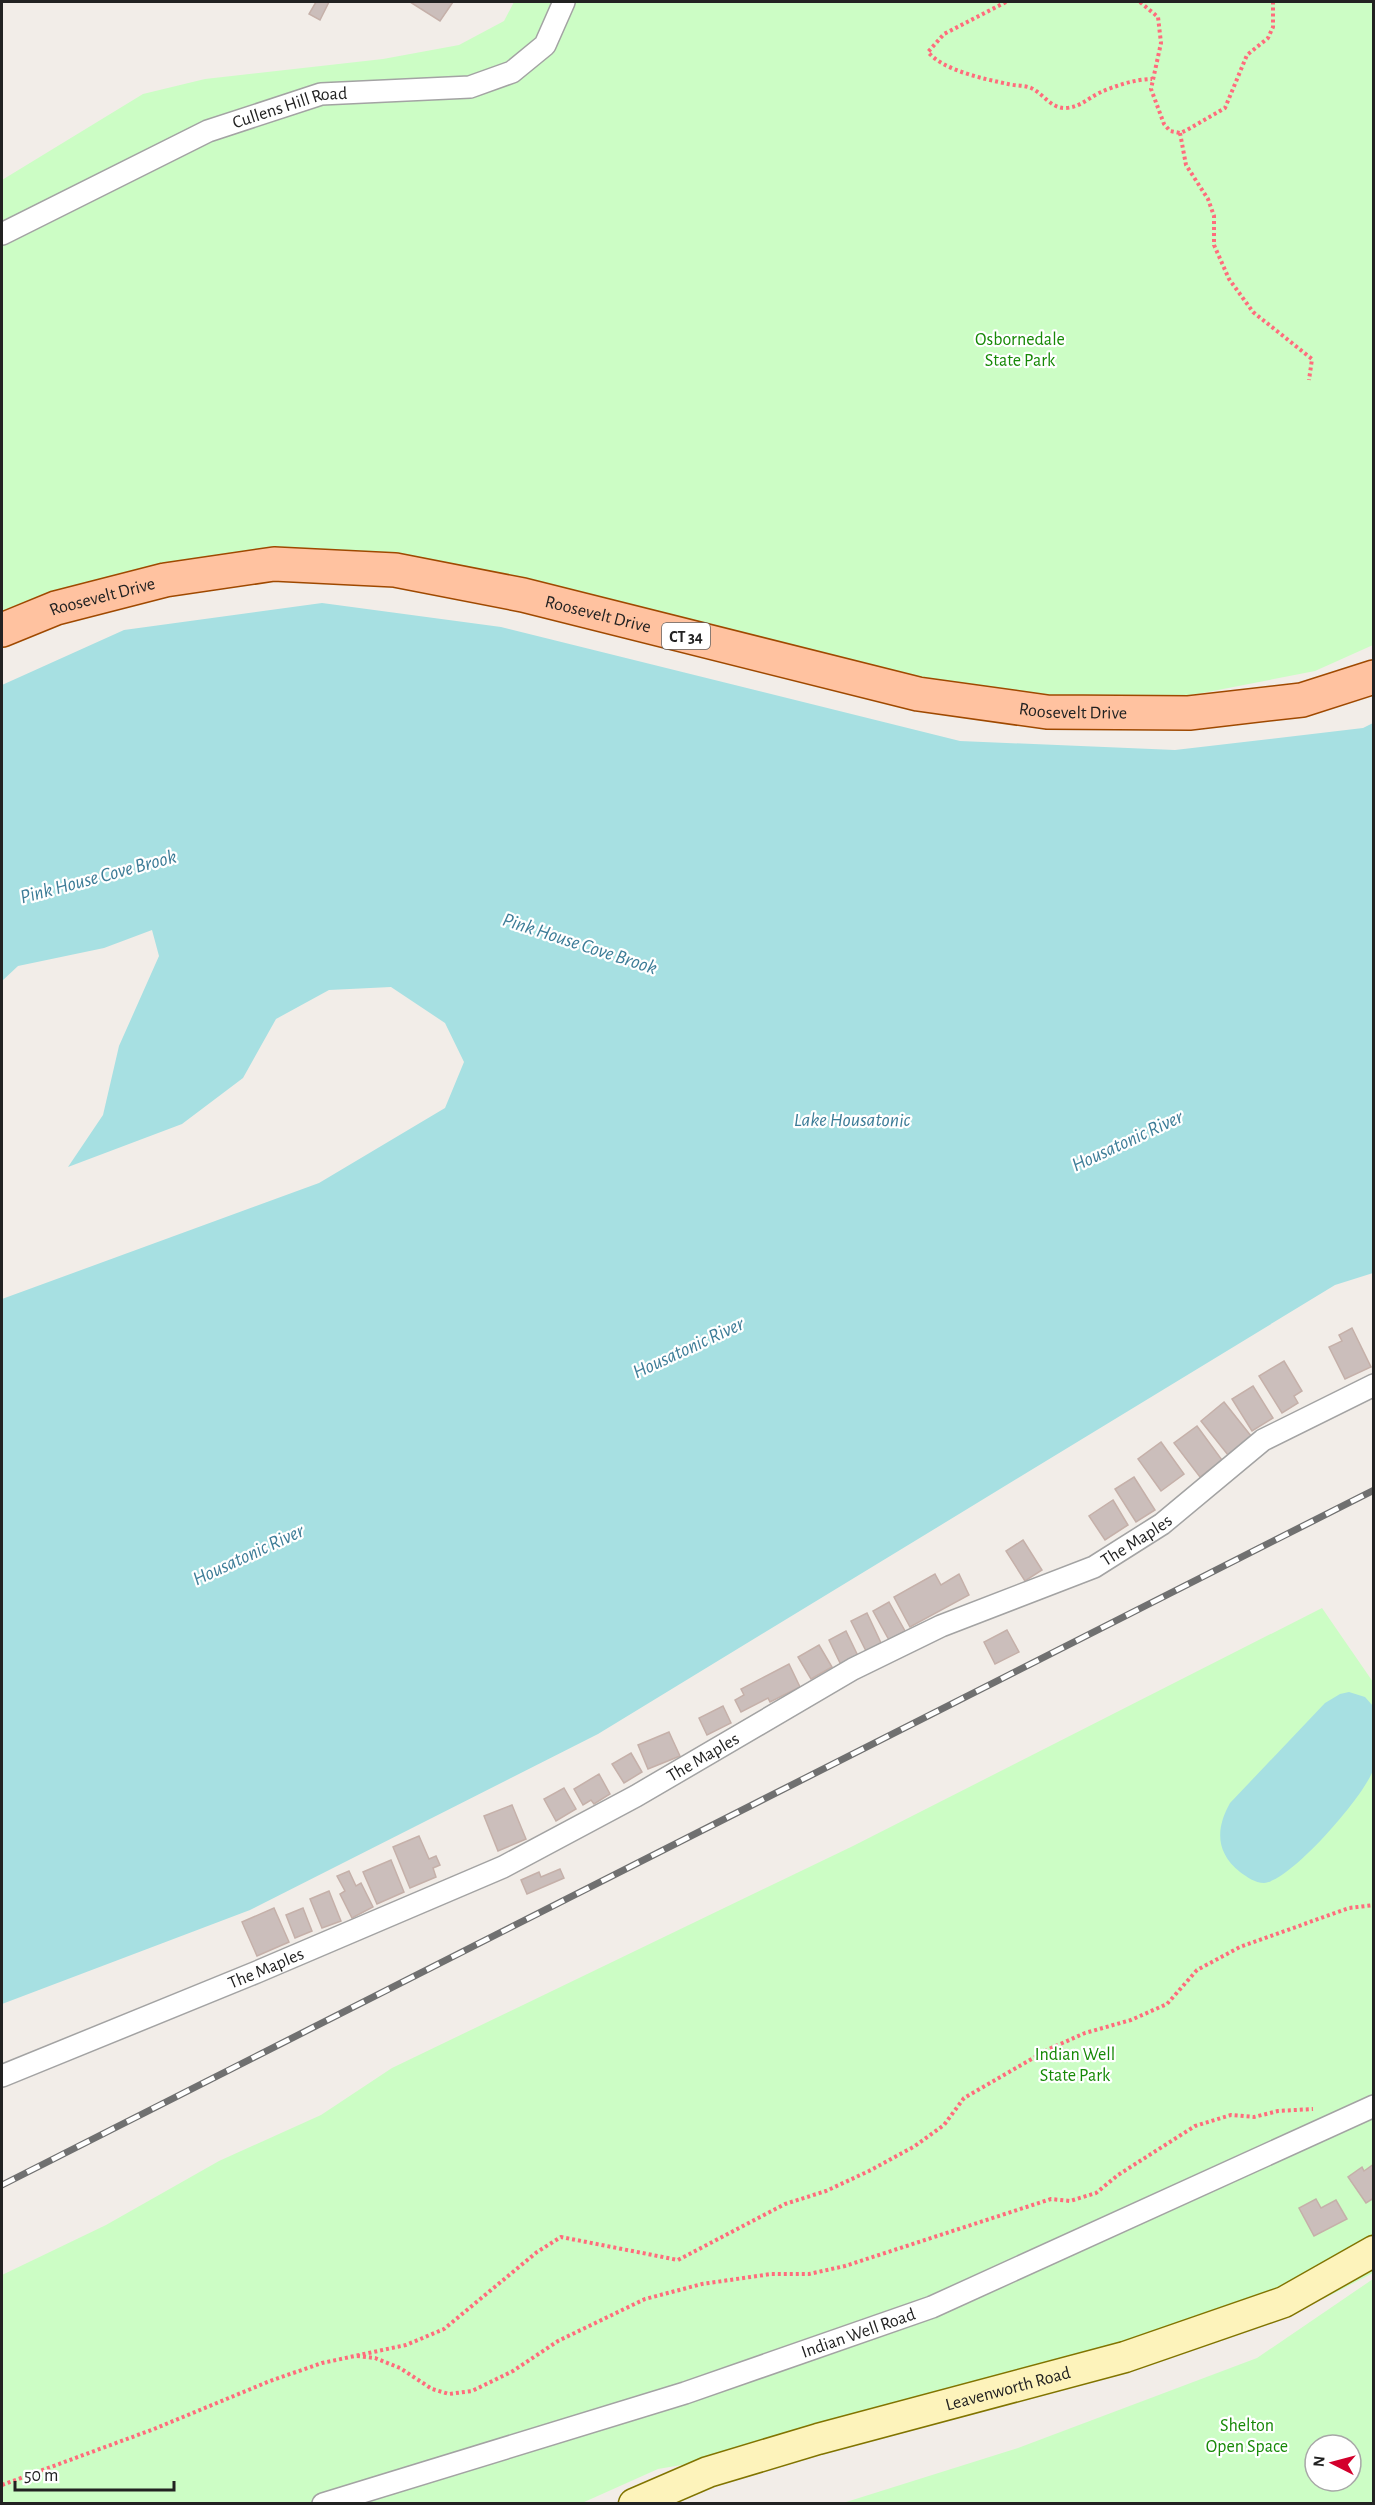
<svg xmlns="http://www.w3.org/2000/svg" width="1375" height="2505" viewBox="0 0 1375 2505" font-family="'Alegreya Sans',sans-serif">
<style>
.park{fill:#ccfdc5;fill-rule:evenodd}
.water{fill:#a7e0e2}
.building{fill:#cbbebb;stroke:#c5b0a9;stroke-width:1.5}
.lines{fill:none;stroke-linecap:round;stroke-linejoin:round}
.street-casing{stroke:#a3a3a3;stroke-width:24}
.secondary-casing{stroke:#817400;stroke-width:33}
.primary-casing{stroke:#9f4900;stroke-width:36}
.path{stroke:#ff6c7c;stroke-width:4;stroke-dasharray:3 3;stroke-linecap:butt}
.street{stroke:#fff;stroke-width:21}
.secondary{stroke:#fdf3bb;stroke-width:30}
.primary{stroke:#ffc2a0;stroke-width:33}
.rail-casing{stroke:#707070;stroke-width:7}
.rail{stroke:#fff;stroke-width:4.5;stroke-dasharray:14;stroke-linecap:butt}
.labels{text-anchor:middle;stroke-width:4.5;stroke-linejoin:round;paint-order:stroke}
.shield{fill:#fff;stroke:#646464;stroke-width:1.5}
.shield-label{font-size:16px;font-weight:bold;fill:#222}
.street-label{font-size:18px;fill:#222;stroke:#fff}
.park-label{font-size:18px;fill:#168906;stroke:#fff}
.water-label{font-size:20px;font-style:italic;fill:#3c7c97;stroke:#fff}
</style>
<rect width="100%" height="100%" fill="#f2ede8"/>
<!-- park -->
<g class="park">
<path d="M 514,2 L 1373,2 L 1373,645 L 1315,671 L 1151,703 L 1024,702 L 298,555 L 212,556 L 87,590 L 2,617 L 2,180 L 143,94 L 205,79 L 383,59 L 459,45 L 504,21 Z"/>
<path d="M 1322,1608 L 1373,1682 L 1373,2273 L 1325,2298 L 1159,2351 L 877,2432 L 658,2469 L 582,2503 L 2,2504 L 2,2275 L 106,2225 L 219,2161 L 321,2115 L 392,2068 L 853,1846 Z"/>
<path d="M 1373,2279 L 1373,2503 L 843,2503 L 1018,2448 L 1257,2358 ZM 1315,2445 L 1351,2445 L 1351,2481 L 1315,2481 Z"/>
</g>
<!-- water -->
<g class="water">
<path d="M 322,603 L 501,627 L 960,741 L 1175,750 L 1363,728 L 1373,723 L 1373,1273 L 1335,1285 L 598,1734 L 250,1910 L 2,2004 L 2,1299 L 319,1183 L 445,1108 L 464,1062 L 445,1023 L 391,987 L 329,990 L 276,1019 L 243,1078 L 182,1124 L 68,1167 L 103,1115 L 119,1046 L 159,956 L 152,930 L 104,948 L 18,966 L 2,981 L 2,685 L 124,630 Z"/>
<path d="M 1349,1692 L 1365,1697 L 1373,1706 C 1374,1721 1375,1757 1373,1770 C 1365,1795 1291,1881 1264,1883 C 1255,1883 1247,1877 1240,1872 C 1215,1852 1216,1828 1230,1803 L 1325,1703 L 1340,1694 Z"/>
</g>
<!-- building -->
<g class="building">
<path d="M 316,2 L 329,2 L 320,20 L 309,14 Z"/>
<path d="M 410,2 L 453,2 L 440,21 Z"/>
<path d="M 1352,1328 L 1371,1367 L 1345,1379 L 1329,1347 L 1342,1341 L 1339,1335 Z"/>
<path d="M 1284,1361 L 1302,1391 L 1294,1396 L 1298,1403 L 1282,1413 L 1259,1376 Z"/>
<path d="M 1253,1386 L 1273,1418 L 1252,1431 L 1232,1399 Z"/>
<path d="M 1224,1402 L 1251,1436 L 1228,1455 L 1201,1421 Z"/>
<path d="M 1197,1426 L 1222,1460 L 1200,1477 L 1174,1443 Z"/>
<path d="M 1161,1442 L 1184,1474 L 1161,1491 L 1138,1459 Z"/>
<path d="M 1134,1477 L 1155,1510 L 1136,1522 L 1115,1489 Z"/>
<path d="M 1113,1500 L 1128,1525 L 1105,1540 L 1089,1516 Z"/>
<path d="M 1023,1540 L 1042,1570 L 1025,1581 L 1006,1551 Z"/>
<path d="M 935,1574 L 941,1585 L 959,1574 L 969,1595 L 910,1627 L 894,1597 Z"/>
<path d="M 889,1602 L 905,1631 L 889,1640 L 873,1611 Z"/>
<path d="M 867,1613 L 881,1643 L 866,1651 L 851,1621 Z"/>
<path d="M 1007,1630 L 1019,1652 L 995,1664 L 984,1642 Z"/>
<path d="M 846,1631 L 858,1656 L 841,1665 L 829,1640 Z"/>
<path d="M 819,1645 L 832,1667 L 811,1679 L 798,1657 Z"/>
<path d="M 789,1664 L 800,1687 L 770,1702 L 768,1698 L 741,1712 L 735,1700 L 744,1695 L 741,1689 Z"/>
<path d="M 723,1706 L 731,1723 L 707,1735 L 699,1718 Z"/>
<path d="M 669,1732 L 680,1756 L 648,1769 L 638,1745 Z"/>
<path d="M 631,1753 L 642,1772 L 624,1783 L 612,1764 Z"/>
<path d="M 599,1774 L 610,1794 L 594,1804 L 591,1800 L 583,1805 L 574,1789 Z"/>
<path d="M 564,1788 L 576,1809 L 556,1821 L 544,1799 Z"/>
<path d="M 512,1805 L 526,1839 L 498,1851 L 484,1816 Z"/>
<path d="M 419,1836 L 429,1859 L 436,1856 L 440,1865 L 433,1868 L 436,1877 L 410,1888 L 393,1847 Z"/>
<path d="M 391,1860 L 404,1892 L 377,1904 L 363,1872 Z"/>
<path d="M 560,1869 L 564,1878 L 527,1894 L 521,1880 L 539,1872 L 541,1877 Z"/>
<path d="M 349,1871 L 356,1886 L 361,1883 L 373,1907 L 352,1918 L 340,1894 L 345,1891 L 337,1876 Z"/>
<path d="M 329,1891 L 341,1921 L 322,1928 L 310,1899 Z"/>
<path d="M 274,1908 L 289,1942 L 257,1956 L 242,1922 Z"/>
<path d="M 303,1908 L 312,1931 L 295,1938 L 286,1915 Z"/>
<path d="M 1374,2164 L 1374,2198 L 1366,2203 L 1348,2177 L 1362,2167 L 1364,2171 Z"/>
<path d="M 1316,2199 L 1321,2208 L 1336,2200 L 1347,2219 L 1314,2236 L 1299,2208 Z"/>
</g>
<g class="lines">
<!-- street casing -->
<g class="street-casing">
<g id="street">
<path id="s1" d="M 2,234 L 208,131 L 321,94 L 470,87 L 512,72 L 545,45 L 564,2"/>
<path id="s2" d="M 2,2076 L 257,1972 L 503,1867 L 636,1796 L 853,1669 L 941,1626 L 1094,1567 L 1162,1524 L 1263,1440 L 1374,1385"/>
<path id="s3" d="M 323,2504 L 685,2393 L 932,2307 L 1374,2106"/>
</g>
</g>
<!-- secondary casing -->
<g class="secondary-casing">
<g id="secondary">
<path id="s4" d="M 634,2504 L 708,2472 L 818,2439 L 1125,2357 L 1284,2302 L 1374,2251"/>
</g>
</g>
<!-- primary casing -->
<g class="primary-casing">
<g id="primary">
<path id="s5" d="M 2,630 L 56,608 L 165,580 L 274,564 L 395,570 L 523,595 L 918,694 L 1047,712 L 1189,713 L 1302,700 L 1374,677"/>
</g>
</g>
<!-- path -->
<g class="path">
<path d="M 1006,2 L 944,34 L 928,52 C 944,71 985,79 1008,84 C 1016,86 1024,85 1031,88 C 1043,93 1051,109 1066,108 C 1080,107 1087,99 1099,93 C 1114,86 1136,79 1152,79"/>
<path d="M 1140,2 L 1158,17 L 1161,43 L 1151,89 L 1164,124 L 1170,131 L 1180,133 L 1187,130 L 1225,108 L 1247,55 L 1268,38 L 1273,27 L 1273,2"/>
<path d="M 1180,133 L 1186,165 L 1208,199 L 1214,216 L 1214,245 L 1229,279 L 1253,312 L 1312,359 L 1309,380"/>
<path d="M 357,2356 L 375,2358 L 400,2368 L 432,2389 L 449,2394 L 472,2391 L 513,2371 L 558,2341 L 645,2299 L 702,2284 L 771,2274 L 809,2274 L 845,2266 L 1051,2199 L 1070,2201 L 1096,2193 L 1118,2175 L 1195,2126 L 1231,2115 L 1254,2117 L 1278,2111 L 1313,2109"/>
<path d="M 2,2485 L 154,2429 L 270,2381 L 322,2363 L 406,2345 L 444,2329 L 537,2252 L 561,2237 L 678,2260 L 785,2204 L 826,2191 L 869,2171 L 915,2146 L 944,2125 L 964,2098 L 1049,2049 L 1085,2033 L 1131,2020 L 1167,2004 L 1197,1970 L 1240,1947 L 1349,1908 L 1374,1905"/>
</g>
<!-- street -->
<use href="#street" class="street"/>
<!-- secondary -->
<use href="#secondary" class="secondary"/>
<!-- primary -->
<use href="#primary" class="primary"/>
<!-- rail casing -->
<g class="rail-casing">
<path id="rail" d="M 2,2185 L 1374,1490"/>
</g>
<!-- rail -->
<use href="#rail" class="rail"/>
</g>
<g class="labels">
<!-- shield labels -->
<rect class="shield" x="662" y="623" width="48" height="26" rx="4.5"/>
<g class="shield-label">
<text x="686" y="642">CT 34</text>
</g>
<!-- street labels -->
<g class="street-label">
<text dy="6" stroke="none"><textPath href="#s1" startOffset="316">Cullens Hill Road</textPath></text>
<text dy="6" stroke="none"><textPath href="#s5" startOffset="106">Roosevelt Drive</textPath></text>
<text dy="6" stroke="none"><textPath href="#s5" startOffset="610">Roosevelt Drive</textPath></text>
<text dy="6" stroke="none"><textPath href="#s5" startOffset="1096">Roosevelt Drive</textPath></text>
<text dy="6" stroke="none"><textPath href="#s2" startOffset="1257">The Maples</textPath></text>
<text dy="6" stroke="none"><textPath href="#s2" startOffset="771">The Maples</textPath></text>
<text dy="6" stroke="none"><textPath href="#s2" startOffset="285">The Maples</textPath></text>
<text dy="6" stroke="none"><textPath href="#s3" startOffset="562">Indian Well Road</textPath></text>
<text dy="6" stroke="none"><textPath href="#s4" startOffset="392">Leavenworth Road</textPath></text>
</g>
<!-- park labels -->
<g class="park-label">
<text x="1020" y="345">Osbornedale<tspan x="1020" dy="21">State Park</tspan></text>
<text x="1075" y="2060">Indian Well<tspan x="1075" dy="21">State Park</tspan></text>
<text x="1247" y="2431">Shelton<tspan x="1247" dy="21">Open Space</tspan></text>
</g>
<!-- water labels -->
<g class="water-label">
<text transform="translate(98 876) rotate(-15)" y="7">Pink House Cove Brook</text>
<text transform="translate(580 943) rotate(18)" y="7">Pink House Cove Brook</text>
<text x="852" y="1126">Lake Housatonic</text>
<text transform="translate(1127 1140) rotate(-25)" y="7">Housatonic River</text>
<text transform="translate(688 1347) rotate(-25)" y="7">Housatonic River</text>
<text transform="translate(248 1554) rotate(-25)" y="7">Housatonic River</text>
</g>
</g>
<!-- border -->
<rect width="1375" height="2505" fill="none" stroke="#222222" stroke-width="6"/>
<!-- north arrow -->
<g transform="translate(1333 2463) rotate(276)"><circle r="28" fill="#ffffff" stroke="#a7a7a7" stroke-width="1.5"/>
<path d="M0-4.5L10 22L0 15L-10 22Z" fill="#d3002c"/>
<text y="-9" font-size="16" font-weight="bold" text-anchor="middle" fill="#222222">N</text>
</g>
<!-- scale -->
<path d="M15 2481v9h159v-9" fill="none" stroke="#222222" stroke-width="3"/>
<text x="24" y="2481" font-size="18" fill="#222222" stroke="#ffffff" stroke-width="4.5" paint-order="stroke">50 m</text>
</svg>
